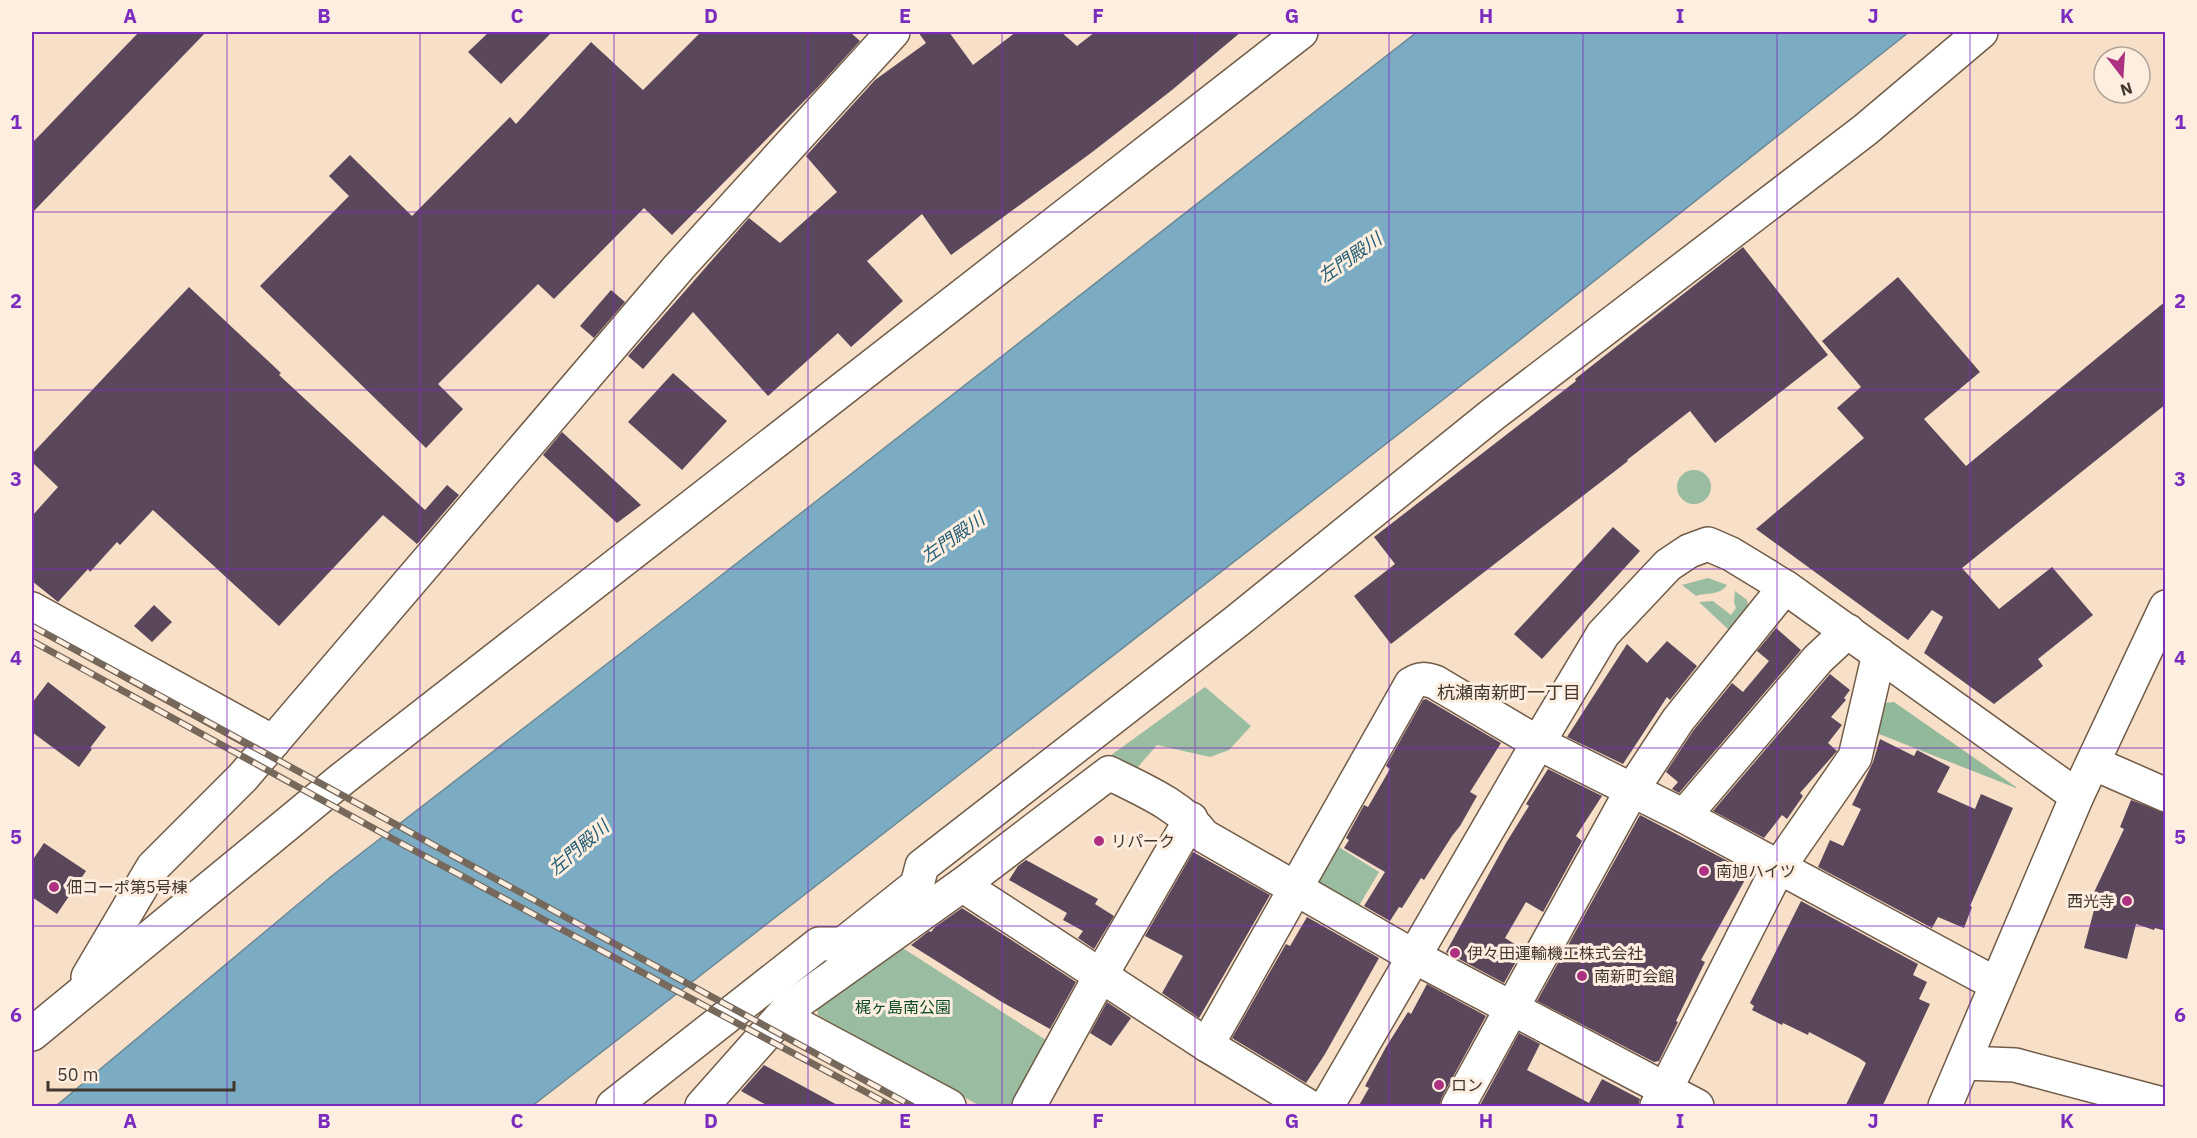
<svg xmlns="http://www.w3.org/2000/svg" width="2197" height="1138" viewBox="0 0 2197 1138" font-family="'IBM Plex Sans','Noto Sans JP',sans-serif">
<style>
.green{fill:#9abca1}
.forest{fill:#92b99a}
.water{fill:#7cacc3;stroke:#6a8996;stroke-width:1.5}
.building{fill:#5b475b}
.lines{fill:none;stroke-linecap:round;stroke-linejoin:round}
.minor-casing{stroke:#715c48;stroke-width:36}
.minor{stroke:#fff;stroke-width:33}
.rail-casing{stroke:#76695c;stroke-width:7}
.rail{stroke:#fdeee0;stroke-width:4.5;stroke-dasharray:14;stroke-linecap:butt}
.grid{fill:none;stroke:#7b2cbf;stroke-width:1.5;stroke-opacity:0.55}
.poi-dot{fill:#ae3080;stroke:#fdeee0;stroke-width:2}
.labels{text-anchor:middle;stroke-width:6;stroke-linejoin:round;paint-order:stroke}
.poi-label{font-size:16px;fill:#40372e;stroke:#fdeee0;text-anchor:start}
.park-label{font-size:16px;fill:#0a4c24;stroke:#fdeee0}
.water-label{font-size:18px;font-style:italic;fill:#225d76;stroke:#fdeee0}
.neighbourhood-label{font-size:18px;fill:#40372e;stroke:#fdeee0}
.neatline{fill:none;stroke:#7b2cbf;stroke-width:2}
.grid-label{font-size:20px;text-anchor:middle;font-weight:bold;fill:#7b2cbf}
</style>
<rect width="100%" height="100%" fill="#f7dfc8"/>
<!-- green -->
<g class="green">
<circle cx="1694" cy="487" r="17"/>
<path d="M 1708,578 L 1727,585 C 1719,596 1707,592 1696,596 L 1682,585 Z"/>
<path d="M 1735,591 L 1747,600 L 1749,613 L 1730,631 L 1699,602 L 1713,601 L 1731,615 L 1736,608 L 1734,602 Z"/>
<path d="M 1205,687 L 1251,726 L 1229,750 L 1210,757 L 1157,745 L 1130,776 L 1103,761 Z"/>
<path d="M 1334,844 L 1379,872 L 1357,909 L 1317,885 L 1315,878 Z"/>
<path d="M 898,945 L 1049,1042 L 1013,1106 L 980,1106 L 818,1015 L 817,1004 Z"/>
</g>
<!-- forest -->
<path class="forest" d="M 1894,702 L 2016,787 L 2016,788 L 1874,732 L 1882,703 Z"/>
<!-- water -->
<path class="water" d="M 1417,32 L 1909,32 L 1507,350 L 532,1106 L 56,1106 L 333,875 L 691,599 Z"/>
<!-- building -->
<g class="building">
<path d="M 139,32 L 206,32 L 32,213 L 32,143 Z"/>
<path d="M 489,32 L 552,32 L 501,84 L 468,52 Z"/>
<path d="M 701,32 L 850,32 L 860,41 L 818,87 L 672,235 L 644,208 L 554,299 L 538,284 L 438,384 L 463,409 L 426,448 L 260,286 L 349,196 L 329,176 L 350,155 L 412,216 L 510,117 L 516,124 L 591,42 L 643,90 Z"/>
<path d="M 918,32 L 949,32 L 973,65 L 1016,32 L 1061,32 L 1077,46 L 1095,32 L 1241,32 L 1172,90 L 1091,153 L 951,255 L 922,214 L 867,261 L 903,301 L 851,347 L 838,333 L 768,396 L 693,312 L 643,369 L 628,356 L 749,218 L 780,243 L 837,192 L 806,156 L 875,80 L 926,43 Z"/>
<path d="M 1743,247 L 1828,355 L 1715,443 L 1690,411 L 1627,460 L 1628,461 L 1391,644 L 1354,596 L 1395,564 L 1374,537 L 1576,381 L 1575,379 Z"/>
<path d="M 1898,277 L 1980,372 L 1924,419 L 1966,466 L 2166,301 L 2166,404 L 1962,568 L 1999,609 L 2052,567 L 2093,615 L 2038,659 L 2043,666 L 1994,704 L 1924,653 L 1943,617 L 1932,610 L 1908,640 L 1756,529 L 1864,438 L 1837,408 L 1861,387 L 1822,341 Z"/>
<path d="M 189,287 L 281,373 L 279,375 L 425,510 L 447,485 L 459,495 L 417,544 L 383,515 L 279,626 L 153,510 L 120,545 L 117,542 L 90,572 L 88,569 L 58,602 L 32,581 L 32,516 L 58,487 L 32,462 L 32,454 Z"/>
<path d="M 611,290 L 625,302 L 594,338 L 580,326 Z"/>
<path d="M 673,373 L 727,421 L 682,470 L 628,422 Z"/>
<path d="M 562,432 L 641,505 L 617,523 L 543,455 Z"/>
<path d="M 1613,527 L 1640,551 L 1542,659 L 1514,634 Z"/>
<path d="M 154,605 L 172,622 L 152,642 L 134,626 Z"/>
<path d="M 1776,628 L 1801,650 L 1679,793 L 1672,789 L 1678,782 L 1666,772 L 1693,731 L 1732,683 L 1743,692 L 1769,661 L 1757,651 Z"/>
<path d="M 1667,641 L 1697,666 L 1670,700 L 1667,697 L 1623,764 L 1567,737 L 1627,644 L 1647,663 Z"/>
<path d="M 1830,674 L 1850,690 L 1844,698 L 1846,700 L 1831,717 L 1842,725 L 1828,743 L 1837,751 L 1800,793 L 1803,796 L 1787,819 L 1782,815 L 1764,838 L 1713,811 Z"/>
<path d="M 48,682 L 106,727 L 90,748 L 92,749 L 79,767 L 32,732 L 32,703 Z"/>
<path d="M 1426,699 L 1501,743 L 1470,792 L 1477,796 L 1460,826 L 1452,836 L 1424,880 L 1421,878 L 1402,908 L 1399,907 L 1390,921 L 1364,906 L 1385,872 L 1344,848 L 1349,840 L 1346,838 L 1364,805 L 1368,807 L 1390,769 L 1386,766 L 1423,700 Z"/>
<path d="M 1880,739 L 1914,756 L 1917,750 L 1950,767 L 1937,792 L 1975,809 L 1981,794 L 2013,808 L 1970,906 L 1972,907 L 1964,928 L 1938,917 L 1932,928 L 1818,867 L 1830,840 L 1843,846 L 1861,809 L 1852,805 L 1873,762 Z"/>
<path d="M 1548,769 L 1602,796 L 1576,836 L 1582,841 L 1543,912 L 1526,902 L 1505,938 L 1523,949 L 1504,983 L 1446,952 L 1506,843 L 1529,806 L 1526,804 Z"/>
<path d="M 2131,800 L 2166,813 L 2166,931 L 2155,928 L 2154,930 L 2136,924 L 2127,959 L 2084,948 L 2094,910 L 2087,907 L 2124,829 L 2120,827 Z"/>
<path d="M 1640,815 L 1745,870 L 1747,876 L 1701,960 L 1705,962 L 1676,1021 L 1678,1022 L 1659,1061 L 1654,1062 L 1537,1001 Z"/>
<path d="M 44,843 L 86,871 L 57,914 L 32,897 L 32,861 Z"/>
<path d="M 1193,852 L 1270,895 L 1199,1018 L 1162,993 L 1183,956 L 1145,936 Z"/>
<path d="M 1026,860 L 1098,899 L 1095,904 L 1114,916 L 1094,949 L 1078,938 L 1083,931 L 1063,920 L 1067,913 L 1009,880 L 1018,866 Z"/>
<path d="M 1801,901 L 1918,964 L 1913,975 L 1927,982 L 1919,999 L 1930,1004 L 1882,1107 L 1845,1107 L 1866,1063 L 1859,1058 L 1809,1032 L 1808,1035 L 1783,1023 L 1782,1025 L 1752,1010 L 1754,1006 L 1750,1003 Z"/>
<path d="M 962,908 L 1076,982 L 1050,1029 L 1000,1001 L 911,945 L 929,931 L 931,932 L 935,927 Z"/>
<path d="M 1307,917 L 1379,958 L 1325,1054 L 1306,1083 L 1232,1038 L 1286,944 L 1290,946 Z"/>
<path d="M 1427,984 L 1486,1016 L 1442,1097 L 1439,1107 L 1358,1107 L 1369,1088 L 1365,1086 L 1386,1047 L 1408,1012 L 1411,1014 Z"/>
<path d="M 1107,1002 L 1131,1018 L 1111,1046 L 1090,1033 Z"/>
<path d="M 1519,1033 L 1540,1044 L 1527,1070 L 1589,1103 L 1602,1079 L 1640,1099 L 1638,1107 L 1479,1107 Z"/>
<path d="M 764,1065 L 841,1107 L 770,1107 L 741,1091 Z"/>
</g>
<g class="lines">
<!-- minor casing -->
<g class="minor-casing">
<g id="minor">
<path d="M 32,609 L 273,742"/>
<path d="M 2093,763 L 2166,795"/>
<path d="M 1684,816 L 1818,659 L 1848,631"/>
<path d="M 962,885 L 1207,1045 L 1308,1106"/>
<path d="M 88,977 L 153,867 L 243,777 L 679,267 L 893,32"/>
<path d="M 788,1009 L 796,1024 L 949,1106"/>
<path d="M 32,1034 L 342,779 L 1301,32"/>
<path d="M 1207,1045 L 1411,684 C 1420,678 1425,679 1435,682 L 1538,743 L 1684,816 L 1996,984"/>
<path d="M 1965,1063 L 2015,1065 L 2166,1105"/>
<path d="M 613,1106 L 819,944 L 843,944 L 917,885 L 922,866 L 1237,621 L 1492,415 L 1865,130 L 1981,32"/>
<path d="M 702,1106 L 788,1009 L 962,885 L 1109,773 C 1143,790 1180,805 1204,836 L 1415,957 L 1697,1106"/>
<path d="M 1029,1106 L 1101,975 L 1191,819"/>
<path d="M 1327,1106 L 1538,743 L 1603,634 L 1668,565 L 1689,551 L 1708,544 L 1731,554 L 1785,587 L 2077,796"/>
<path d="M 1458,1106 L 1632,790 L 1678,720 L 1785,587"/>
<path d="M 1657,1106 L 1778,868 L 1855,757 L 1879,654"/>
<path d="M 1945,1106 L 2077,796 L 2166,607"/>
</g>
</g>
<!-- minor -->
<use href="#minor" class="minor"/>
<!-- rail casing -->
<g class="rail-casing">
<g id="rail">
<path d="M 32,626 L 912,1106"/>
<path d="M 32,641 L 404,845 L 892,1106"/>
</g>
</g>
<!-- rail -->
<use href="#rail" class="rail"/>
</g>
<!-- grid -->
<path class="grid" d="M 227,32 L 227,1106M 420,32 L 420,1106M 614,32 L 614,1106M 808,32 L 808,1106M 1002,32 L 1002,1106M 1195,32 L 1195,1106M 1389,32 L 1389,1106M 1583,32 L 1583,1106M 1777,32 L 1777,1106M 1970,32 L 1970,1106M 32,212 L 2166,212M 32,390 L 2166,390M 32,569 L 2166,569M 32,748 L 2166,748M 32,926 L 2166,926"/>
<!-- markers -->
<g class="poi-dot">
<circle cx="1099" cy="841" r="6"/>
<circle cx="1704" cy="871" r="6"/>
<circle cx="54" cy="887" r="6"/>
<circle cx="2127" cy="901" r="6"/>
<circle cx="1455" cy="953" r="6"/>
<circle cx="1582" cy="976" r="6"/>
<circle cx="1439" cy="1085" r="6"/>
</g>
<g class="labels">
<!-- poi labels -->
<g class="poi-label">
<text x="1111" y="847">リパーク</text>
<text x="1716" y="877">南旭ハイツ</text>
<text x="66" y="893">佃コーポ第5号棟</text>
<text x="2115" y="907" text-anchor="end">西光寺</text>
<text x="1467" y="959">伊々田運輸機工株式会社</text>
<text x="1594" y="982">南新町会館</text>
<text x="1451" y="1091">ロン</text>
</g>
<!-- park labels -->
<g class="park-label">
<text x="903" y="1013">梶ヶ島南公園</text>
</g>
<!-- water labels -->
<g class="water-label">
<text transform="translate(1350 258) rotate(-35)" y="6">左門殿川</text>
<text transform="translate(953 538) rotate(-35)" y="6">左門殿川</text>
<text transform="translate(579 848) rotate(-41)" y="6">左門殿川</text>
</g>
<!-- neighbourhood labels -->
<g class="neighbourhood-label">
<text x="1509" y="699">杭瀬南新町一丁目</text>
</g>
</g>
<!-- border -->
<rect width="2197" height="1138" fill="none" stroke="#fdeee0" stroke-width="66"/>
<!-- north arrow -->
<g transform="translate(2122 75) rotate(163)"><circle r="28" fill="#fdeee0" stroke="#b1a599" stroke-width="1.5"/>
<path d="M0-4.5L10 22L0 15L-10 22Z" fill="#ae3080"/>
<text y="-9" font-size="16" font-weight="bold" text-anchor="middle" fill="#40372e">N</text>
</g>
<!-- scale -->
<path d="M48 1081v9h186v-9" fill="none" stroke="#40372e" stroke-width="3"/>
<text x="57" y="1081" font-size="18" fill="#40372e" stroke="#fdeee0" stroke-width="4.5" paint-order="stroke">50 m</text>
<rect x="33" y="33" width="2131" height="1072" class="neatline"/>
<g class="grid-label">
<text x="130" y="23">A</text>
<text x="324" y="23">B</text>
<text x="517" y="23">C</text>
<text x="711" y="23">D</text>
<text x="905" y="23">E</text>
<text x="1098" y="23">F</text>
<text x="1292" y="23">G</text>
<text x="1486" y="23">H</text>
<text x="1680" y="23">I</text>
<text x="1873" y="23">J</text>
<text x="2067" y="23">K</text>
<text x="16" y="129">1</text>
<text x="2180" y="129">1</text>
<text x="16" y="308">2</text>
<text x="2180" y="308">2</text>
<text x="16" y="486">3</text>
<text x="2180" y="486">3</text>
<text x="16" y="665">4</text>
<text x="2180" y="665">4</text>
<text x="16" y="844">5</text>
<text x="2180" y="844">5</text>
<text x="16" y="1022">6</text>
<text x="2180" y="1022">6</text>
<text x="130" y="1128">A</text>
<text x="324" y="1128">B</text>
<text x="517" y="1128">C</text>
<text x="711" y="1128">D</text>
<text x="905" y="1128">E</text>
<text x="1098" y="1128">F</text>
<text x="1292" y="1128">G</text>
<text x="1486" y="1128">H</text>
<text x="1680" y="1128">I</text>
<text x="1873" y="1128">J</text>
<text x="2067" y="1128">K</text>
</g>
</svg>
